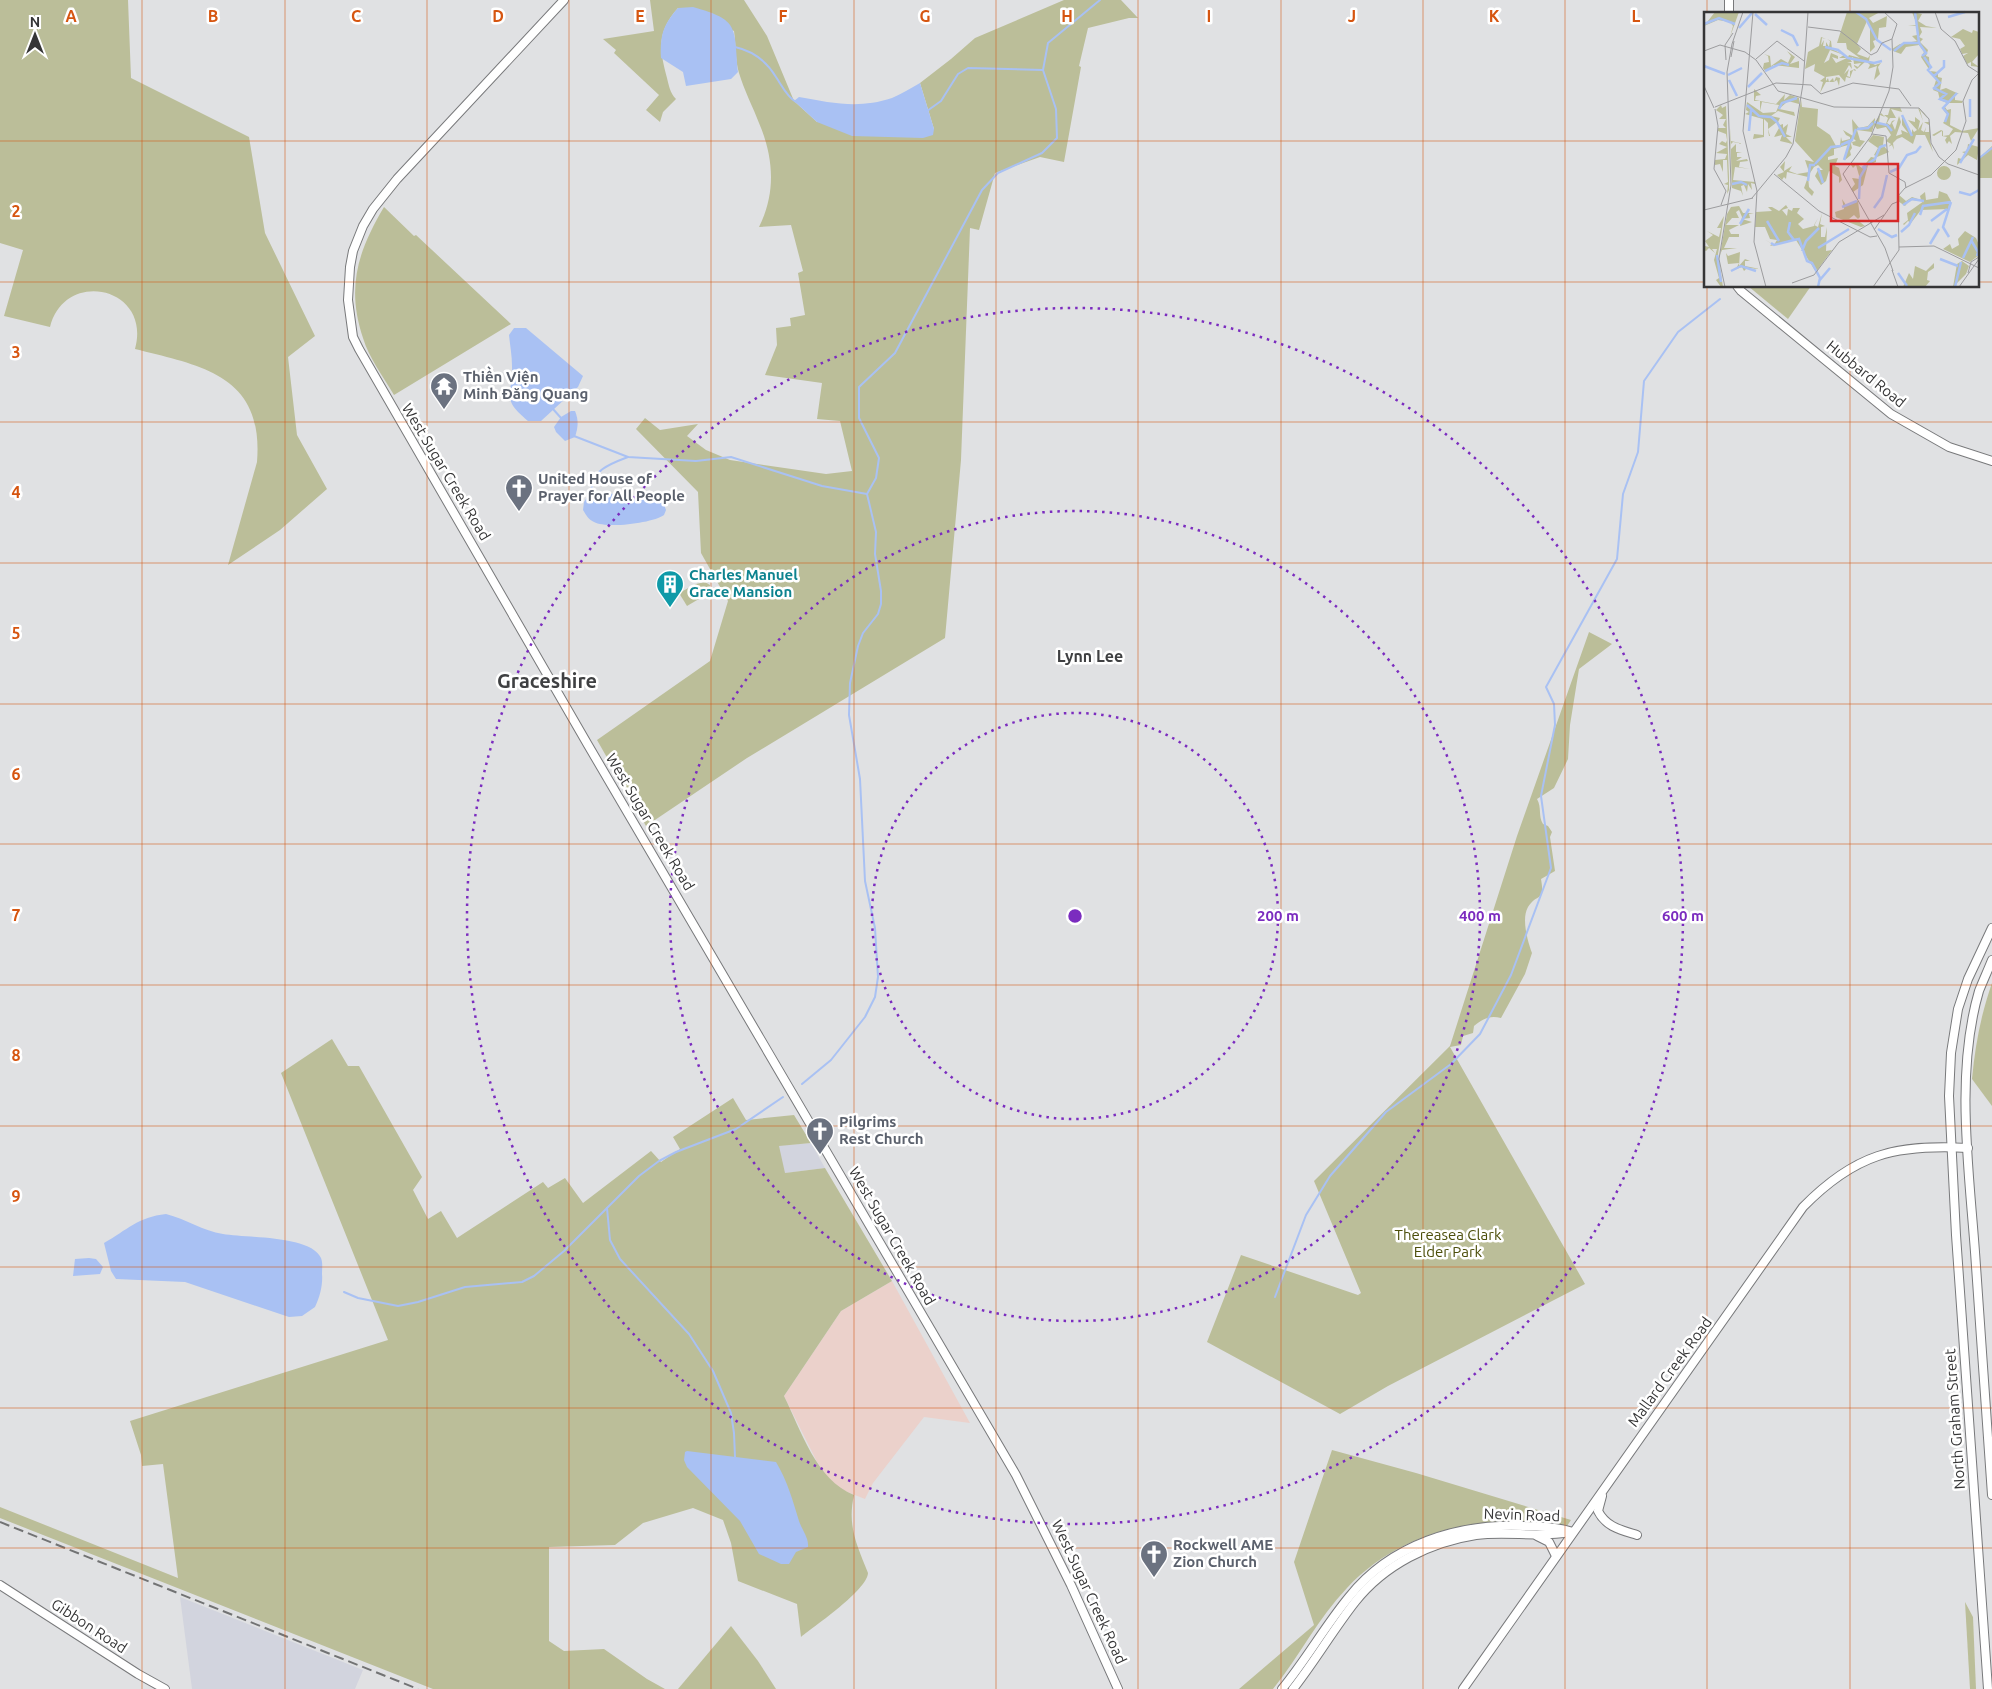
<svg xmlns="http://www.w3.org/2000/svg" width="1992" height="1689" viewBox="0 0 1992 1689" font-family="Ubuntu,sans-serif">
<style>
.commercial{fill:#ebd1cb}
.built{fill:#d2d4de}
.green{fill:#bbbe99}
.water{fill:#a9c1f3}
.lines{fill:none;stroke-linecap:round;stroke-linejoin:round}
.stream{stroke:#a9c1f3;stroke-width:2}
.secondary-casing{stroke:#78797b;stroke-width:10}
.secondary{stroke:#fff;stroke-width:8}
.rail{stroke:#727374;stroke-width:2;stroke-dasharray:10 5;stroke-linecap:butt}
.grid{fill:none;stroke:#d65510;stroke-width:1;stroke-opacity:0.55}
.ring{fill:none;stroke:#7b2cbf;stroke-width:2.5;stroke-dasharray:2.5 5}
.labels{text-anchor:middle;stroke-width:5;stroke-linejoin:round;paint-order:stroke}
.street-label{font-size:15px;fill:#353536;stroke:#fff}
.worship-label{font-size:15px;font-weight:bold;fill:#5b616d;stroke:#fff;text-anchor:start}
.culture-label{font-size:15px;font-weight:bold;fill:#0d838f;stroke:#fff;text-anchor:start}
.park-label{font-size:15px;fill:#4c4e0a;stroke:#fff}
.neighbourhood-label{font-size:16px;font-weight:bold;fill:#3f4042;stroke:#fff}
.district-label{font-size:20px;font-weight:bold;fill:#3f4042;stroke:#fff}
.inset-river{fill:none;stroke:#a9c1f3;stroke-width:2.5}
.inset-road{fill:none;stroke:#9c9c9e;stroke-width:1}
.view{fill:#d62828;fill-opacity:0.15;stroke:#d62828;stroke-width:2.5}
.inset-edge{fill:none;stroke:#353536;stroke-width:2.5}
.grid-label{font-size:16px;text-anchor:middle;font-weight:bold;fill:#d65510;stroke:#fff;stroke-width:5;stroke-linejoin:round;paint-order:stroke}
.centre{fill:#7b2cbf;stroke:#fff;stroke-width:2.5}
.ring-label{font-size:15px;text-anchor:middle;font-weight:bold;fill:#7b2cbf;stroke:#fff;stroke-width:5;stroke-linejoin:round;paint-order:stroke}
</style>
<rect width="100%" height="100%" fill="#e0e1e3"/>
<!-- commercial -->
<path class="commercial" d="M 892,1281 L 970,1423 L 924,1417 L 873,1483 L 865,1499 L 842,1490 L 827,1477 L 816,1460 L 784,1396 L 841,1311 Z"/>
<!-- built -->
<g class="built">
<path d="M 811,1143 L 825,1168 L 778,1174 L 762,1147 Z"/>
<path d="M 180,1597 L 363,1670 L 355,1689 L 192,1689 Z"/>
</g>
<!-- green -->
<g class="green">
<path d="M 0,0 L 128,0 L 131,78 L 249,137 L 265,233 L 315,336 L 288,357 L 297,435 L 327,489 L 280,530 L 228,565 L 257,462 C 264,375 202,366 135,349 C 152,287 65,268 50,327 L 4,316 L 23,250 L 0,243 Z"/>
<path d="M 650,0 L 744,0 L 767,36 L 794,101 L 817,122 L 934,129 L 920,83 L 951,59 L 975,38 L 1064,0 L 1121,0 L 1138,18 L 1129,18 L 1088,28 L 1079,66 L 1081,67 L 1064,162 L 1040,157 L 995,173 L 979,230 L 970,228 L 961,460 L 945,638 L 747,758 L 646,826 L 597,740 L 710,661 L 728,601 L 701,553 L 698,492 L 636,429 L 645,418 L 660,430 L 698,424 L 687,436 L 706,450 L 730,460 L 826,474 L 852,471 L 840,421 L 817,419 L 822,383 L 765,375 L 777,345 L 776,328 L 791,326 L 790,318 L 805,315 L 798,273 L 803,271 L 791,225 L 759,227 C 776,193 774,158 759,123 C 753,107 744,90 739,73 C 735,61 736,45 734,31 L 678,8 C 657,32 659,48 667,78 C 669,86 670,93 676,99 L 663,112 L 660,122 L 646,110 L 659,95 L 614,53 L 616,50 L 603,39 L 654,31 Z"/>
<path d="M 1992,146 L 1992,178 L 1978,178 L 1978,159 Z"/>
<path d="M 384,207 L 414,236 L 416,235 L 511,324 L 394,395 C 383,376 369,358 363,338 C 346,287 358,251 384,207 Z"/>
<path d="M 1748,286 L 1811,286 L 1788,319 Z"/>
<path d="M 705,582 L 710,585 L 710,590 L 704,596 L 687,606 L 679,593 L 696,584 Z"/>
<path d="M 1589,632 L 1612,644 L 1579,669 L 1570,725 L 1568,759 L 1554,788 L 1537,799 C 1542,808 1538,816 1543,824 L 1548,826 L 1552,832 L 1550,837 L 1555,871 L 1541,879 C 1545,903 1538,892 1528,907 C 1521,919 1528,942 1532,953 L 1525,974 L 1501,1018 C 1489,1015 1483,1019 1474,1026 L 1473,1033 L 1463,1036 L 1461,1045 L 1450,1047 L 1585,1284 L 1388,1386 L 1340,1414 L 1207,1342 L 1241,1255 L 1358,1295 L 1361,1293 L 1314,1181 L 1450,1046 L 1517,836 Z"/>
<path d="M 1992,983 L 1992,1106 L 1972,1079 C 1975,1046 1981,1014 1992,983 Z"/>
<path d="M 332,1039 L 348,1066 L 359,1066 L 422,1177 L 413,1190 L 428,1219 L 441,1211 L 457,1238 L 543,1182 L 548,1188 L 565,1178 L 583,1203 L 651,1151 L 661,1162 L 680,1149 L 673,1137 L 733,1098 L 746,1120 L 794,1115 L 811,1143 L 779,1146 L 785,1173 L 825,1168 L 892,1281 L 841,1311 L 784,1396 C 801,1430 816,1480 854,1495 C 847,1526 857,1545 868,1573 C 867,1590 816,1625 801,1637 L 797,1604 L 738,1581 L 731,1543 L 723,1520 L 693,1508 L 643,1523 L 615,1545 L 549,1547 L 549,1641 L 564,1651 L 604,1649 L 647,1679 L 665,1689 L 433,1689 L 0,1518 L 0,1507 L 178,1578 L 163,1464 L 142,1466 L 141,1455 L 130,1421 L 388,1340 L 281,1073 Z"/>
<path d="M 1332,1450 L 1416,1473 L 1571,1520 L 1567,1526 C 1549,1525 1530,1522 1511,1522 C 1450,1521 1389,1543 1347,1588 C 1318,1618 1299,1657 1273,1689 L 1239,1689 L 1314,1625 L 1294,1562 Z"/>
<path d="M 1965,1602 L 1973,1617 L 1976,1689 L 1970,1689 Z"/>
<path d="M 731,1626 L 758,1661 L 776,1689 L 678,1689 Z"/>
</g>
<!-- water -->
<g class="water">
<path d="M 693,7 C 740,20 734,27 738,72 L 731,79 L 686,86 L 683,72 L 661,58 C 660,35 663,25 678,8 Z"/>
<path d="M 920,83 L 934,129 L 933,135 L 923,138 L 852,136 L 817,122 L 794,101 L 799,97 C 832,103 859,109 892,98 C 901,94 911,88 920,83 Z"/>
<path d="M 514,328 L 526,328 L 583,376 L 578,387 L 541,421 L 528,421 C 500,398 513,396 512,366 C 512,356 510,345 509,335 Z"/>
<path d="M 571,411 L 575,411 C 579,421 578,427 575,437 L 565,441 L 556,432 L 554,427 L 561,417 Z"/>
<path d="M 591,491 L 595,492 L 662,499 L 666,510 L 664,515 C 653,523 607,529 594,522 C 589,520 586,515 583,510 L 584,502 Z"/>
<path d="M 166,1214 C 186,1219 203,1231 223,1234 C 245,1238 311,1235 321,1258 C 323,1263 322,1269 322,1274 C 323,1284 320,1297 315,1307 L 302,1316 L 289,1317 L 185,1282 L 116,1279 L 111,1271 L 104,1243 C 127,1230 138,1217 166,1214 Z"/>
<path d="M 89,1258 L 96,1259 L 103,1267 L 100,1274 L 73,1276 L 75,1259 Z"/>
<path d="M 687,1451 L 776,1462 C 787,1480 793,1501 799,1521 C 802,1530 809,1538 808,1547 L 796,1552 L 789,1564 L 781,1564 L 759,1554 L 740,1521 L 687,1467 L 684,1460 L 685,1452 Z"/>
</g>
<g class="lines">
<!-- stream -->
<g class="stream">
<path d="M 735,47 C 753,51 767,62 776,77 C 782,86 787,97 796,102"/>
<path d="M 927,111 L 941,101 L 958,74 L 968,68 L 1043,70"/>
<path d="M 1978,159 L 1992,148"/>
<path d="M 553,409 L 561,418"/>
<path d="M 574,436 L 628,457 L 696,461 L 731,457 L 822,486 L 867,494"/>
<path d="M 592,492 C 589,471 612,463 628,457"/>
<path d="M 802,1084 L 831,1060 L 865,1017 L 875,997 L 878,977 L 875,928 L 865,881 L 860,779 L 849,715 L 850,683 L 858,646 L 863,633 L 878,614 L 881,604 L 881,591 L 875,554 L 876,532 L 867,494 L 876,478 L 879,458 L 859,418 L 859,387 L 895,353 L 982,190 L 998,173 L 1042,153 L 1057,138 L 1056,109 L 1043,70 L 1048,43 L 1100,0"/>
<path d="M 607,1208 L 610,1240 L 620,1259 L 689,1334 L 713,1371 L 731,1413 L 734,1433 L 735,1457"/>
<path d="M 344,1292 L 358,1298 L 398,1306 L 418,1302 L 465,1287 L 522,1282 L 534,1276 L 564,1251 L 639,1176 L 659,1161 L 676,1152 L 736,1129 L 783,1097"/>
<path d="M 1275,1297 L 1306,1215 L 1330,1176 L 1386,1112 L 1451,1064 L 1480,1034 L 1511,975 L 1551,868 L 1541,796 L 1555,725 L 1554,704 L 1546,687 L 1617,559 L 1623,494 L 1638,452 L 1644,381 L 1678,332 L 1720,299"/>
</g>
<!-- secondary casing -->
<g class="secondary-casing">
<g id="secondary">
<path d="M 564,0 L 397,179 L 373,209 L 363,226 L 353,251 L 350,267 L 348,300 L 353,337 L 359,349 L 588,745 L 1016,1475 L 1071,1585 L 1118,1689"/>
<path d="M 1729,14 L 1729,0"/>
<path d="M 1737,286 L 1741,291 L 1891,414 L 1949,447 L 1992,461"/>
<path d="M 1992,960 C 1988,970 1983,981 1979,991 C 1955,1073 1969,1169 1975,1252 C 1981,1333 1986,1414 1992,1495"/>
<path d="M 1602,1496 L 1598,1511 C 1606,1527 1621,1530 1637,1535"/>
<path d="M 1537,1536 L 1549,1542 L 1556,1556"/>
<path d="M 0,1585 L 138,1674 L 165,1689"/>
<path d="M 1282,1689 C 1306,1660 1325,1626 1349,1597 C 1391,1544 1459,1523 1524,1526 C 1541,1526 1557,1527 1573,1532"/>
<path d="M 1293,1689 C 1315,1661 1333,1630 1355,1602 C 1384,1565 1430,1542 1476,1535 C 1508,1531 1539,1538 1571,1532"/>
<path d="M 1463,1689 L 1803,1207 C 1855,1154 1895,1144 1968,1148"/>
<path d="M 1988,1689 L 1956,1235 L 1949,1096 L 1951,1053 L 1958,1009 L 1968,979 L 1992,928"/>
</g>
</g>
<!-- secondary -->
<use href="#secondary" class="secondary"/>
<!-- rail -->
<path class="rail" d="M 0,1522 L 418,1689"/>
</g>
<!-- grid -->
<path class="grid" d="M 142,0 L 142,1689M 285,0 L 285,1689M 427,0 L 427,1689M 569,0 L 569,1689M 711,0 L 711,1689M 854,0 L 854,1689M 996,0 L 996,1689M 1138,0 L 1138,1689M 1281,0 L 1281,1689M 1423,0 L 1423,1689M 1565,0 L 1565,1689M 1707,0 L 1707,14M 1850,0 L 1850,14M 0,141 L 1706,141M 1978,141 L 1992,141M 0,282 L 1706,282M 1978,282 L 1992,282M 1707,286 L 1707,1689M 1850,286 L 1850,1689M 0,422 L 1992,422M 0,563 L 1992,563M 0,704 L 1992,704M 0,844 L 1992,844M 0,985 L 1992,985M 0,1126 L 1992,1126M 0,1267 L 1992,1267M 0,1408 L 1992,1408M 0,1548 L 1992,1548"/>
<!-- distance rings -->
<g class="ring">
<circle cx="1075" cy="916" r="203"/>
<circle cx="1075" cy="916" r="405"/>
<circle cx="1075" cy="916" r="608"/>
</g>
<!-- icons -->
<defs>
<g id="temple-pin" transform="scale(1.4375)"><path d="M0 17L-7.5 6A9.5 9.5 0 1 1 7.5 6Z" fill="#6b7280" stroke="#fff"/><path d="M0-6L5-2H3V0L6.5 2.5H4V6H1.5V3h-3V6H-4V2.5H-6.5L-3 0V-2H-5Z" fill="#fff"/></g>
<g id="church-pin" transform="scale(1.4375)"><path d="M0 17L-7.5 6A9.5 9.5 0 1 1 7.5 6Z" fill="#6b7280" stroke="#fff"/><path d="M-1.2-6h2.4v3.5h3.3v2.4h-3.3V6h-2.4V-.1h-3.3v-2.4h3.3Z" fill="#fff"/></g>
<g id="building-pin" transform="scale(1.4375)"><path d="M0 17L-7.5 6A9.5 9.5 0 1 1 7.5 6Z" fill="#0f9aa8" stroke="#fff"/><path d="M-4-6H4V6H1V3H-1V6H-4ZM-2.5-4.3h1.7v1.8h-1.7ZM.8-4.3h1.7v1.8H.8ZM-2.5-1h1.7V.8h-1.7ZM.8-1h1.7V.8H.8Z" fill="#fff"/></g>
</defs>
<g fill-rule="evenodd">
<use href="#temple-pin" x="444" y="386"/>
<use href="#church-pin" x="519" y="488"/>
<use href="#building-pin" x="670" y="584"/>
<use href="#church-pin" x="820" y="1131"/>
<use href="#church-pin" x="1154" y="1554"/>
</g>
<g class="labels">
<!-- street labels -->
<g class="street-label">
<text transform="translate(1866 374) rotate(39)" y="5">Hubbard Road</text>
<text transform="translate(446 472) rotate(59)" y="5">West Sugar Creek Road</text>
<text transform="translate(650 822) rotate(59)" y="5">West Sugar Creek Road</text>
<text transform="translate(892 1236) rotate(60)" y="5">West Sugar Creek Road</text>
<text transform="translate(1670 1372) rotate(-54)" y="5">Mallard Creek Road</text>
<text transform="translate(1955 1419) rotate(-94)" y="5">North Graham Street</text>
<text transform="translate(1522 1515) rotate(2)" y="5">Nevin Road</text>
<text transform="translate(1089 1592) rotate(65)" y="5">West Sugar Creek Road</text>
<text transform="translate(89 1626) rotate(33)" y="5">Gibbon Road</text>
</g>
<!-- worship labels -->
<g class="worship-label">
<text x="463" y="382">Thiền Viện<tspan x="463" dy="17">Minh Đăng Quang</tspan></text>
<text x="538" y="484">United House of<tspan x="538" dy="17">Prayer for All People</tspan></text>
<text x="839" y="1127">Pilgrims<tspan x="839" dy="17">Rest Church</tspan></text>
<text x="1173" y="1550">Rockwell AME<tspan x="1173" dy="17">Zion Church</tspan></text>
</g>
<!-- culture labels -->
<g class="culture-label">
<text x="689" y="580">Charles Manuel<tspan x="689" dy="17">Grace Mansion</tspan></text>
</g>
<!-- park labels -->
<g class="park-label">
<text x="1448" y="1240">Thereasea Clark<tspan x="1448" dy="17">Elder Park</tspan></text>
</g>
<!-- neighbourhood labels -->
<g class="neighbourhood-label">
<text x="1090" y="662">Lynn Lee</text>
</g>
<!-- district labels -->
<g class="district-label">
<text x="547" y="688">Graceshire</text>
</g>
</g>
<!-- overview -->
<g transform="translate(1704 12)">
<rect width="275" height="275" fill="#e0e1e3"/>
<path d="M 11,0 L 35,0 L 26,25 L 29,14 L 26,10 L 14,8 L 0,14 ZM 143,0 L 176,0 L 165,6 L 169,11 L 183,4 L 182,15 L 175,16 L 174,27 L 169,29 L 171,35 L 166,40 L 166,15 L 163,9 L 153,32 L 157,37 L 153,42 L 164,46 L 166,43 L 165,49 L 171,53 L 177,51 L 174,55 L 176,62 L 170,68 L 173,54 L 164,57 L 166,53 L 162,49 L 153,57 L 150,54 L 150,53 L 154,55 L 157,51 L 150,52 L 149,45 L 146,47 L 148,50 L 143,50 L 147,51 L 148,57 L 145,53 L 140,62 L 145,57 L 143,64 L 146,65 L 146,59 L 151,57 L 152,59 L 149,58 L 146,66 L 142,65 L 141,70 L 135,63 L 122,65 L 122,69 L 124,66 L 125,70 L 129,66 L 130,70 L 132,65 L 136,66 L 135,74 L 133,68 L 130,70 L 122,70 L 116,81 L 119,70 L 116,69 L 121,65 L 110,59 L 111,52 L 101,57 L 104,40 L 115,34 L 117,25 L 122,27 L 118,26 L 117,33 L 120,28 L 119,34 L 122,34 L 122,30 L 125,35 L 126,29 L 123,27 L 127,29 L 128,37 L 144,45 L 145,43 L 156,46 L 143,37 L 142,31 L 133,31 ZM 126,38 L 140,43 L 135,46 L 143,46 L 132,51 L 128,45 L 134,47 L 134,44 L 127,41 L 125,48 L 120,51 ZM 208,0 L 218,2 L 214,9 L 222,14 L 233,16 L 216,15 L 218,20 L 215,25 L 219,27 L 216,30 L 224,38 L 222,44 L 225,45 L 226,59 L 234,60 L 234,65 L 238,66 L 236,78 L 242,76 L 255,82 L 251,82 L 251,88 L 259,89 L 258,91 L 245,91 L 241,95 L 243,98 L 247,97 L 246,113 L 258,119 L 275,116 L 267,129 L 264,121 L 251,120 L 246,124 L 248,132 L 245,129 L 243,132 L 241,128 L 243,125 L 238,124 L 238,119 L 230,124 L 228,123 L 237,118 L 239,119 L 239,124 L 245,123 L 249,117 L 239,111 L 244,104 L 238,96 L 243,91 L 236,88 L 234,80 L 229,78 L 232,68 L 217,45 L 220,40 L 215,33 L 202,35 L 197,42 L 189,39 L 188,37 L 196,32 L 213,29 L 208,24 L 213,23 L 213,14 L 204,13 L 213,13 ZM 259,17 L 268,21 L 269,18 L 275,20 L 275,42 L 268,50 L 275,55 L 267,54 L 267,50 L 263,52 L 259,44 L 264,41 L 258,42 L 256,37 L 261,34 L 256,27 L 247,25 ZM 83,39 L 91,45 L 86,52 L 95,49 L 95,56 L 70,53 L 61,59 L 59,56 L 60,51 L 65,50 L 64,44 L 60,42 L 66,44 L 67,54 L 77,47 L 84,51 L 87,44 ZM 50,77 L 57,83 L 52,84 L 51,88 L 72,92 L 81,82 L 80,88 L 86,83 L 95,86 L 95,92 L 84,89 L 75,97 L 90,100 L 91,104 L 74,99 L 67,104 L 76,106 L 74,110 L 76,113 L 79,112 L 79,116 L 84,112 L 82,122 L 88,125 L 82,125 L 89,132 L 76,129 L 78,123 L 70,125 L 75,116 L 73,110 L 64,117 L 66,124 L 65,124 L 64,118 L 64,111 L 60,107 L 60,125 L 49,127 L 50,122 L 59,123 L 59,107 L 41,102 L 45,100 L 42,98 L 43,90 L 59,101 L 72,100 L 75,93 L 58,90 L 56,99 L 56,89 L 50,89 ZM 97,87 L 98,95 L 114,97 L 113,114 L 126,123 L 132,134 L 136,133 L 137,125 L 138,129 L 146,127 L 146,125 L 142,123 L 139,118 L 149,124 L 148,107 L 155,116 L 164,114 L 171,106 L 171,110 L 177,101 L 181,105 L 176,103 L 175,111 L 182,112 L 184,106 L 180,103 L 184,103 L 186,96 L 196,95 L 198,100 L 187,97 L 192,106 L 186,106 L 183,111 L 186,113 L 188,109 L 191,108 L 188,111 L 191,118 L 195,104 L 197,110 L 192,124 L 198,122 L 197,118 L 204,121 L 198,113 L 198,103 L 208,122 L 208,117 L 210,120 L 213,118 L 204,108 L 211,110 L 211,105 L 216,109 L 214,118 L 219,110 L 217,118 L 220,120 L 222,115 L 221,120 L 225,120 L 225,113 L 220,110 L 225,110 L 224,107 L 216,98 L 219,109 L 214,96 L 220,101 L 224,107 L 226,114 L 226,129 L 229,140 L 221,123 L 212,123 L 209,132 L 198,125 L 193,127 L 189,131 L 190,138 L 188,133 L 184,135 L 187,132 L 182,129 L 187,123 L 182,115 L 173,117 L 170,113 L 168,120 L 153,118 L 156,128 L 161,129 L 156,135 L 149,133 L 148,130 L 152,129 L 149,126 L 147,132 L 148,136 L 146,139 L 147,143 L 141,148 L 144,133 L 130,137 L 130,143 L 124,145 L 124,148 L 134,146 L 131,154 L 135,156 L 138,168 L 135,171 L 135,165 L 125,159 L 122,169 L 117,173 L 111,164 L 114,158 L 119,158 L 114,153 L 110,155 L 104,164 L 105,175 L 110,180 L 108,184 L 100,176 L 104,165 L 83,160 L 82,167 L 80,165 L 78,168 L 73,163 L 80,160 L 76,155 L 81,149 L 80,159 L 88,154 L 85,159 L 93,162 L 105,160 L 101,148 L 110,150 L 91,129 ZM 17,93 L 18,96 L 22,94 L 25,165 L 25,178 L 23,182 L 24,173 L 20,172 L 24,170 L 23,148 L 19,148 L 19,160 L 16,152 L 11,153 L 11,148 L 21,147 L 23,142 L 12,141 L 23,135 L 15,132 L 18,129 L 22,131 L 23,128 L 22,122 L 14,119 L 14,116 L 22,116 L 19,113 L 22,107 L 15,107 L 19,103 L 12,98 ZM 26,116 L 27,129 L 40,132 L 29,130 L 27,132 L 27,137 L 32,132 L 32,140 L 38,140 L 33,141 L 33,145 L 38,145 L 32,149 L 43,147 L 44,149 L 36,150 L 35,155 L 46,157 L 31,155 L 29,168 L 51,170 L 51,172 L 47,171 L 48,178 L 44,172 L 43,180 L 40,173 L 37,174 L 39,184 L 37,179 L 28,176 ZM 169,123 L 180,125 L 179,133 L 185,140 L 173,145 L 170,143 L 174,136 L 164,129 ZM 264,132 L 275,135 L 273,148 L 264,143 L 253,153 L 254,146 L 258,147 L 262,142 L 258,140 L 263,139 ZM 167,145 L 172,146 L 172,150 L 164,153 L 159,173 L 149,180 L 147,177 L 151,172 L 148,166 L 156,167 L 152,153 L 149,156 L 147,153 L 152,151 L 158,156 ZM233 161a7 7 0 1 1 14 0a7 7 0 1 1-14 0ZM 235,179 L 243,182 L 247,189 L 244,197 L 217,198 L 207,211 L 204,209 L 200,213 L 199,212 L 204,208 L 203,201 L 220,189 L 206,188 L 201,194 L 194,189 L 195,183 L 202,189 L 208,185 L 217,188 L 216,184 L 221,180 L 222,188 L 234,186 ZM 138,187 L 142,193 L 154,189 L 156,205 L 154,207 L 150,203 L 145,207 L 152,207 L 161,214 L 157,215 L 124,202 L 132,205 L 131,200 L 140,197 ZM 82,193 L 84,196 L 78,198 L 83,204 L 84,197 L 88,199 L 89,196 L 96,196 L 93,201 L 100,207 L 94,212 L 99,217 L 110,214 L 114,206 L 110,213 L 114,215 L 118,201 L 116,212 L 121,214 L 117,215 L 117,225 L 121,225 L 123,215 L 122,239 L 128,238 L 112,260 L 92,228 L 66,234 L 68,232 L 60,227 L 70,233 L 73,228 L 66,227 L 61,215 L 51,215 L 52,200 L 68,199 L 64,195 L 68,195 L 75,199 ZM 35,194 L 39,201 L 50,201 L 45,202 L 46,206 L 38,207 L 48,210 L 36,214 L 38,205 L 35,198 L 32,200 L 35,206 L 28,206 L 22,213 L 35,213 L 25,218 L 27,222 L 35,222 L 35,225 L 25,225 L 20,236 L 33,236 L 18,238 L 16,243 L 23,202 L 27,195 ZM 20,204 L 14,242 L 19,275 L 17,275 L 12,268 L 15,266 L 10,248 L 13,237 L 8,237 L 11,241 L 5,236 L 2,239 L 0,238 L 1,234 L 5,235 L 1,229 L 9,223 L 3,219 L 15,225 L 17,216 L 13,216 ZM 261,219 L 272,226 L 275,233 L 275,243 L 266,250 L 239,237 L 246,232 L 248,237 L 255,233 L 254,227 ZM 36,240 L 35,254 L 41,247 L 46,249 L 41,249 L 41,254 L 56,257 L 43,256 L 40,259 L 38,255 L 32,257 L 35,251 L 24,252 L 22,241 L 24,244 ZM 258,249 L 265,254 L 262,262 L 249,275 L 253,252 ZM 230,251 L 230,256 L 224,260 L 223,268 L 226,269 L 221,275 L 199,275 L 205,261 L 209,267 L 211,254 L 222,259 Z" fill="#bbbe99" fill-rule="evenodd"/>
<path class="inset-river" d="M 152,0 L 162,7 L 173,28 L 187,38M 211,0 L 215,31 L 222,41 L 218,44M 51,2 L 63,13M 244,5 L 261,0M 0,12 L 15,6 L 31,12M 35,16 L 48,1M 77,18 L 89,24 L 94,34M 121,35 L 134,38 L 144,46 L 170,51 L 178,49M 190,39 L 200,31 L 214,31M 220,45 L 227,55 L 224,58 L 236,71 L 229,77M 0,54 L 21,62M 61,59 L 78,51 L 85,53M 24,63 L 38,56M 230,64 L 240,55 L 240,48M 25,68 L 33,84M 44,75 L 58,61M 230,76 L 242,82 L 236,87 L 244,90M 266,87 L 266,105M 43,93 L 55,104 L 67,105 L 73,110M 75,97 L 78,91 L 93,86M 198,103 L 208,124M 73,110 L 81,125M 170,110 L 183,113 L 188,119M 241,110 L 244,102 L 239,96 L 253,81M 153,117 L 164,116 L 169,111M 45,119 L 47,98M 137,133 L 148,128 L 152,117M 140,148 L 146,129M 256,151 L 270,127M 111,152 L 127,135 L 137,134M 114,156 L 119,171M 158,156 L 171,147 L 176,135 L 182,133M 186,160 L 195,156 L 203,143 L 212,140 L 217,134M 104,169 L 106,153 L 111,153M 28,172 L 37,170 L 43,173M 255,180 L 266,183 L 275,178M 155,187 L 156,165 L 162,155M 199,193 L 208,187 L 220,189M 138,195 L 153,189M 170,196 L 178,185 L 183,163M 216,203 L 219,194 L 247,190M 63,209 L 75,229M 227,209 L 243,197M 36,212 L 45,197M 174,217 L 188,225 L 193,223M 197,220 L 205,213 L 211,201M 245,225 L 239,215 L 247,190M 90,228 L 95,227 L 103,249 L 108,251 L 116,266 L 114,275M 267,228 L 274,240 L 273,244M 67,231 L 70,233 L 90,228 L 84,220 L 86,210M 226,232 L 235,217M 114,236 L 145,217M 98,239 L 102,229 L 115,216M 13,243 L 17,270M 259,246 L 269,225M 236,247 L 254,254M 27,259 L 37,254 L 52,259M 194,261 L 203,274M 115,269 L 126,256M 251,275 L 257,250"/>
<path class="inset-road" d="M 49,0 L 39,119 L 53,179 L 50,230 L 62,275M 180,0 L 193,12 L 188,27 L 189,55 L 185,79 L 167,124 L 139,162 L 181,236 L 189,259M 231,0 L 237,17 L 251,29 L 264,54 L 275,61M 104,15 L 136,19 L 167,43 L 173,40 L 178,31 L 188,27M 0,39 L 16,33 L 41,40 L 52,48 L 74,79 L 130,95 L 215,96 L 225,107 L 227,131 L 235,145 L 244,152 L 275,163M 27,45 L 30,29M 52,47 L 73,29 L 100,49M 22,48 L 21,33 L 29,21M 0,74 L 10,96M 11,95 L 72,71 L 107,73 L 117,82 L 149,71 L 195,77 L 207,94M 11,97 L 14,114 L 10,157 L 22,179 L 17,193M 168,122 L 182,124 L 185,161 L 201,170 L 202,176M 70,162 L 115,199 L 166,225 L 173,224M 48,186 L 82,145 L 89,132 L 99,72 L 104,0M 0,198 L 49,186M 0,213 L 0,229M 170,218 L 188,192 L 193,190M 195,235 L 230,234 L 275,256M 188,258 L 194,275M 264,261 L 267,250 L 275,245M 88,271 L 110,263 L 135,230 L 180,203M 21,275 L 15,247 L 27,173 L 23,60 L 28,32 L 39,0M 169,275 L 195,238 L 194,184 L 201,176 L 227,163 L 252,138 L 262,109 L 259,89 L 268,68 L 275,61M 255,275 L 275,247"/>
<path class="view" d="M 127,152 L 194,152 L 194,209 L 127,209 Z"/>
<rect width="275" height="275" class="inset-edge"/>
</g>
<g class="grid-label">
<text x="71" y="22">A</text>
<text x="213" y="22">B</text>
<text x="356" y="22">C</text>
<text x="498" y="22">D</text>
<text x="640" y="22">E</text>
<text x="783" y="22">F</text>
<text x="925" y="22">G</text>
<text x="1067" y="22">H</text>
<text x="1209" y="22">I</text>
<text x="1352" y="22">J</text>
<text x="1494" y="22">K</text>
<text x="1636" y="22">L</text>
<text x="16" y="217">2</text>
<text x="16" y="358">3</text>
<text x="16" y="498">4</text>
<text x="16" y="639">5</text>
<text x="16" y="780">6</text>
<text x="16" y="921">7</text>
<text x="16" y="1061">8</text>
<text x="16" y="1202">9</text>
</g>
<circle cx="1075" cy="916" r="8" class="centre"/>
<g class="ring-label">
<text x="1278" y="921">200 m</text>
<text x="1480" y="921">400 m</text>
<text x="1683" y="921">600 m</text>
</g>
<!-- north arrow -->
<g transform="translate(35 35)" stroke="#ffffff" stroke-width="4" paint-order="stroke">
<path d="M0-4L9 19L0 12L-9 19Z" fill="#353536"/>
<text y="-8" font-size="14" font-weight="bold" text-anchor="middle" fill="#353536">N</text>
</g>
</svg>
